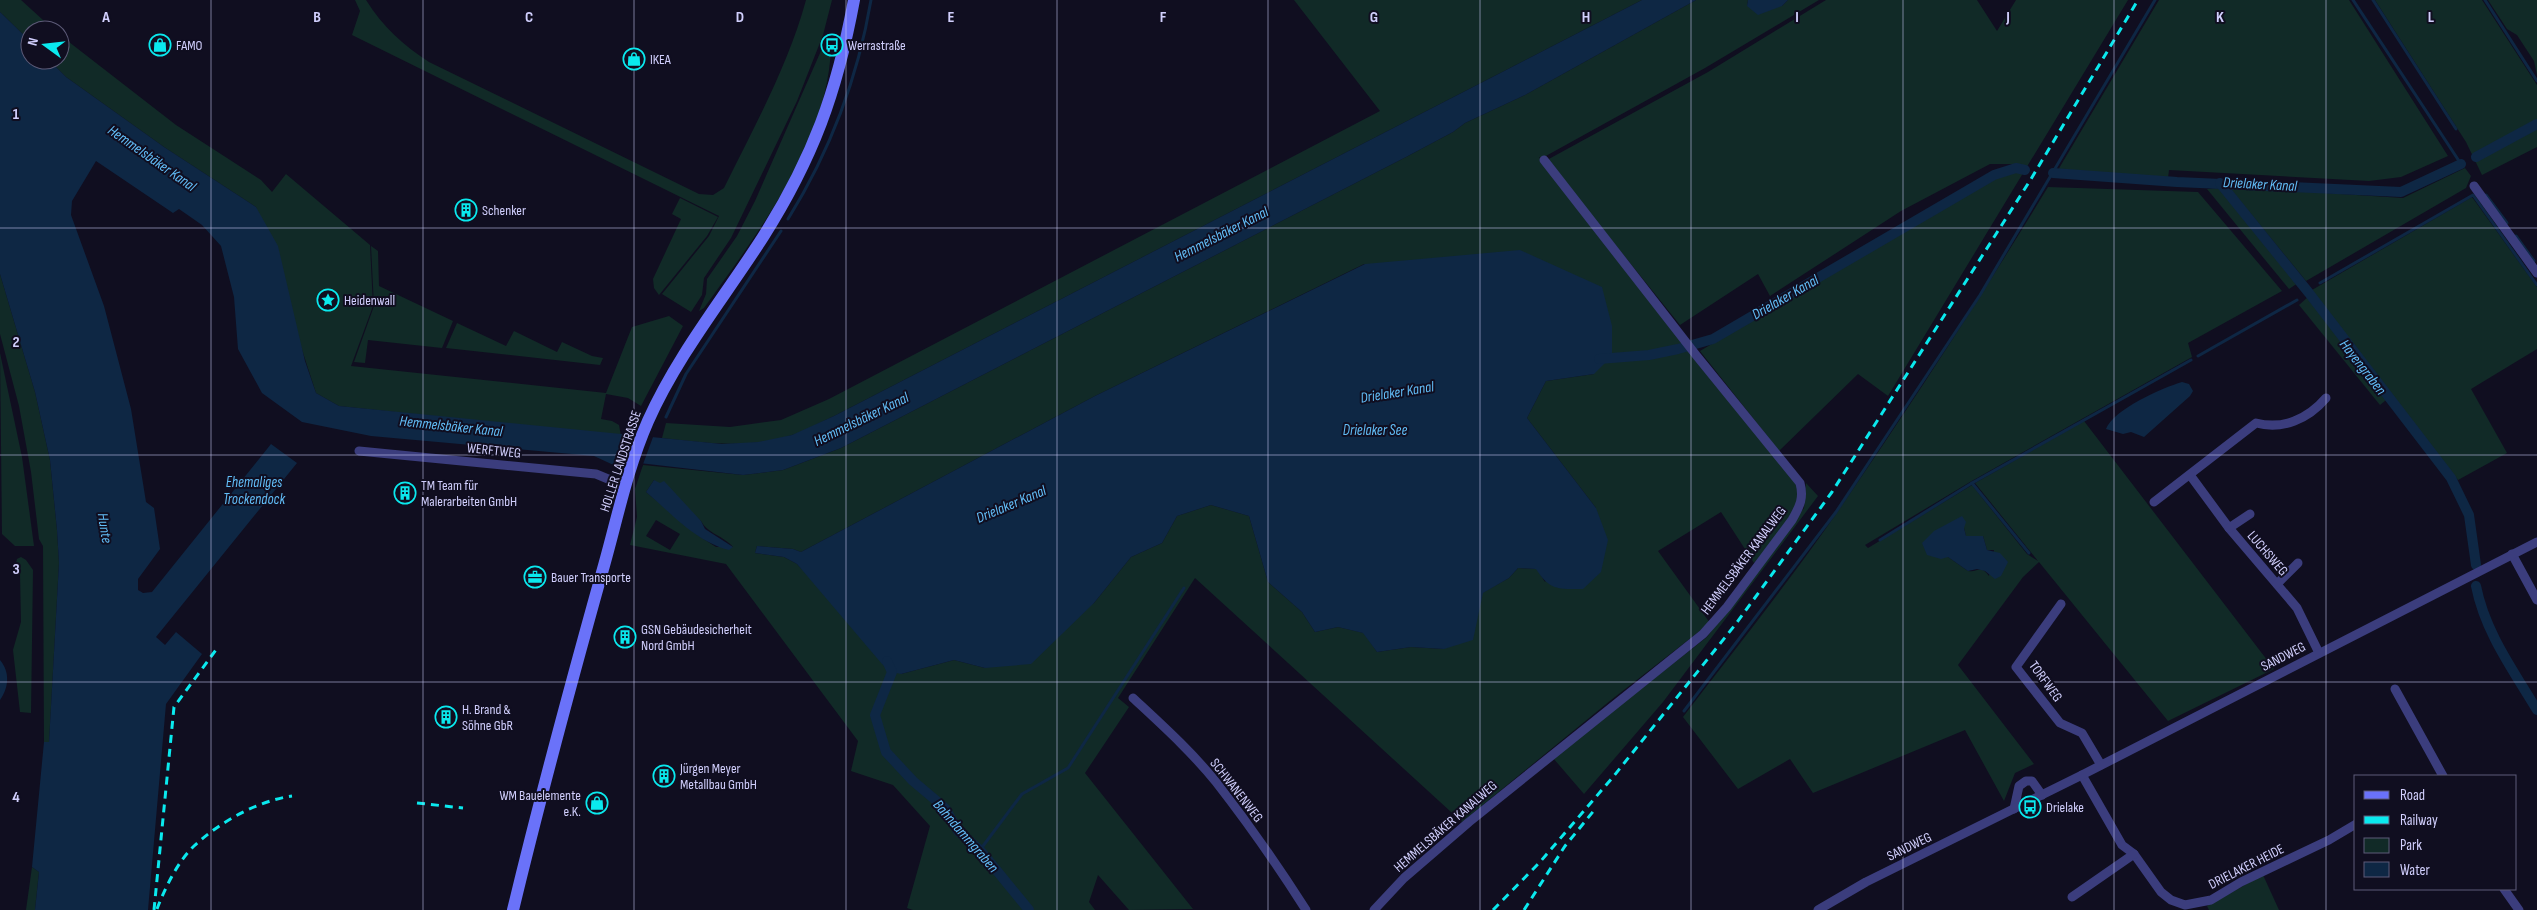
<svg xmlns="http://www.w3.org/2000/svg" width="2537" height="910" viewBox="0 0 2537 910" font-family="'Sofia Sans Condensed',sans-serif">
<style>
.green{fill:#112a27;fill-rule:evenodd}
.water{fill:#0e2744}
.pier{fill:#100e20}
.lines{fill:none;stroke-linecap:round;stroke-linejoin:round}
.stream{stroke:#0e2744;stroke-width:3}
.canal{stroke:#0e2744;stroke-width:10}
.street{stroke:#3b3d7d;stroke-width:9}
.secondary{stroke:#6a72f9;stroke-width:12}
.rail{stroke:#0ae9ee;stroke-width:3;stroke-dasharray:8 6;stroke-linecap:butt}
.grid{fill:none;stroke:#d1cffd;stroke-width:1;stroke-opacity:0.55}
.labels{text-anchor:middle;stroke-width:4;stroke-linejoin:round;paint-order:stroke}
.poi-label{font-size:14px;fill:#d1cffd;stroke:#100e20;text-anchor:start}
.street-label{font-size:14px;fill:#d1cffd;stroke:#100e20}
.water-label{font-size:15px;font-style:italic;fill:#62bef8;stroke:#100e20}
.grid-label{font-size:16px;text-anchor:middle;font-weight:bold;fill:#d1cffd;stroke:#100e20;stroke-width:4;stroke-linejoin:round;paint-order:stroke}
</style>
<rect width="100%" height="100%" fill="#100e20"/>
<!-- green -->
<g class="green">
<path d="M 0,0 L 21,0 L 54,30 L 30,30 L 30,41 L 0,12 Z"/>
<path d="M 355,0 L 366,0 C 383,27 403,45 429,62 L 699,194 L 713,195 L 724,188 C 754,127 788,66 806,0 L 832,0 L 823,35 L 797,101 L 731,238 L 704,278 L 702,295 L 691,312 L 662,294 L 709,236 L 719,216 L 352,35 L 360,11 Z"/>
<path d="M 1294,0 L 1642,0 L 834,416 C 820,422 806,431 792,435 C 749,449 705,443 662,438 L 666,423 L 730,427 L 781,420 L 829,399 L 1380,111 Z"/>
<path d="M 1696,0 L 1748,0 L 1747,6 L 1782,6 L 1788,0 L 1819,0 L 1705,68 L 1544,157 L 1539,157 L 1794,480 C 1795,483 1798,487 1799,490 C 1802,509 1766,548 1754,563 L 1721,512 L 1658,551 L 1710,623 L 1611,700 L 1462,822 L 1195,578 L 1118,698 L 1129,707 L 1085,773 L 1193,909 L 1129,910 L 1098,875 L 1089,902 L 1095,910 L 913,910 L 907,908 L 930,826 L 893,785 L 851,771 L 858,741 L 726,564 L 630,545 L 637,517 L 635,489 L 643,465 L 743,475 L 783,470 L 841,448 L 1406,157 L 1453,132 L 1465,123 L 1525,95 ZM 1364,264 L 1594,374 L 1546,381 L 1527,418 L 1596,508 L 1545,582 L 1537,569 L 1518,568 L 1509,578 L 1482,593 L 1444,649 L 1411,647 L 1377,652 L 1364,633 L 1338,627 L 1315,632 L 1302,612 L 1268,582 L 1249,516 L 1211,505 L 1177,516 L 1162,543 L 1131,557 L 1094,603 L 985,668 L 954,660 L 901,674 L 797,564 L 784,557 L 755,553 L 757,546 L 793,549 L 801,552 L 1095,396 ZM 654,480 L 701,521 C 708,534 724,536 733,547 L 716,547 L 699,536 L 646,492 ZM 656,520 L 680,534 L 670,550 L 646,536 Z"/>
<path d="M 1826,0 L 1977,0 L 1997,31 L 2016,0 L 2128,0 L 1888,396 L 1858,374 L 1779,451 L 1700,351 L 2000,173 L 2018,170 L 2021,164 L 1990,164 L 1901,211 L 1770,296 L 1758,274 L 1680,325 L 1547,160 L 1708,72 Z"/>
<path d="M 2159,0 L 2349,0 L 2448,156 L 2401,177 L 2369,181 L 2169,170 L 2168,178 L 2058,170 Z"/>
<path d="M 2375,0 L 2482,0 L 2537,85 L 2537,147 L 2482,175 L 2466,142 Z"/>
<path d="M 2488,0 L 2537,0 L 2537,75 L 2534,61 L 2517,35 L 2507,29 Z"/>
<path d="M 60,35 L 176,125 L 261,180 L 272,192 L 286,174 L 370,245 L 373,306 L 351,366 L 606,393 L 632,327 L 669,316 L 683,326 L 641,406 L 628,398 L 606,394 L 601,419 L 612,421 L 619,425 L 621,436 L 339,406 L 316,393 L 256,207 L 164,147 L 66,77 L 49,60 L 60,60 Z"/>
<path d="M 824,44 L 831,47 C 828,142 758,233 704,308 L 699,311 L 706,294 L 707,279 L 737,236 L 755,201 Z"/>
<path d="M 2465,168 L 2471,176 L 2466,188 L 2306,281 L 2229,187 L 2403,198 Z"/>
<path d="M 2048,187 L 2198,192 L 2282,291 L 2188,343 L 2192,357 L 1970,482 L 1865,545 L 1868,548 L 1972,485 L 2027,554 L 2038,561 L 1975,483 L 2084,421 L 2274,669 L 2168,721 L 2039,562 L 2023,577 L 1958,665 L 2034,764 L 2015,773 L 2004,801 L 1965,730 L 1813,793 L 1790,759 L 1738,789 L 1683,717 C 1735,649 1789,582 1838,511 C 1911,405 1981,297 2048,187 ZM 1964,528 L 1966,536 L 1983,536 L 1987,550 L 1994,550 L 1989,576 C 1980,564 1978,573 1968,571 L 1948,557 Z"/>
<path d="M 2218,188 L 2226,195 L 2298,283 L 2289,289 L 2207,189 Z"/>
<path d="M 2472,197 L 2537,287 L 2537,349 L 2471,389 L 2507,453 L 2458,480 L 2414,428 L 2312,290 Z"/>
<path d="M 680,198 L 718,217 L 707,236 L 659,295 L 654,288 L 653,279 L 681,219 L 672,214 Z"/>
<path d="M 371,246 L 378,251 L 379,286 L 453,321 L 442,348 L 368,340 L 365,363 L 354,362 L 374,306 Z"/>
<path d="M 0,274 L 35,392 L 50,460 L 57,530 L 59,563 L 49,743 L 44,742 L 43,546 L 39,539 L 31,472 L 19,406 L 0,334 Z"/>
<path d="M 2308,297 L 2386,400 L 2380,405 L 2299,305 Z"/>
<path d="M 457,323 L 506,346 L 514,331 L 557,352 L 562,342 L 592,356 L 603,358 L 600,365 L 446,348 Z"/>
<path d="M 0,353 L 22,457 L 34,546 L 15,546 L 2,534 Z"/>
<path d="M 1806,483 L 1818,496 L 1663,702 L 1584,794 L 1553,758 L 1707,637 L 1804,508 Z"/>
<path d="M 21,557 L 26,560 L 33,570 L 31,713 L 20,712 L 13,650 L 21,622 L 20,574 L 19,567 L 16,563 L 17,559 Z"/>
<path d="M 32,867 L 39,872 L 35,910 L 26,910 Z"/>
<path d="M 2263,875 L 2279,910 L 2209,910 L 2207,906 Z"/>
</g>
<!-- water -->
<g class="water">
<path d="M 1642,0 L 1696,0 L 1525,95 L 1465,123 L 1453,132 L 1406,157 L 841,448 L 783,470 L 743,475 L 622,461 L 620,468 L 594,456 L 371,436 L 302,422 L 262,393 L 238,349 L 234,297 L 221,246 L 202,225 L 179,209 L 173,213 L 96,161 L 72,201 L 71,215 L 104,306 L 131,409 L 146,502 L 154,508 L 160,549 L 138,579 L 138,590 L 143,593 L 152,592 L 271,444 L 297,463 L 156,637 L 165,645 L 176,632 L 202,654 L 166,704 L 148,910 L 35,910 L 39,872 L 32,867 L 44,742 L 49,742 L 59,563 L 57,530 L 50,460 L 35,392 L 0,274 L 0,12 L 30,41 L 30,60 L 49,60 L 66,77 L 164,147 L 256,207 L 278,246 L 305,361 L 316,393 L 339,406 L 722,444 L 758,442 L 792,435 L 834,416 Z"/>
<path d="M 1748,0 L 1788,0 L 1782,6 L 1758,15 L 1747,6 Z"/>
<path d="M 1520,250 L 1602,287 L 1612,326 L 1612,356 L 1594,374 L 1546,381 L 1527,418 L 1596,508 L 1608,540 L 1601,572 L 1583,589 C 1559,589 1550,591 1536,569 L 1518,568 L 1509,578 L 1483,593 L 1473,640 L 1444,649 L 1411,647 L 1377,652 L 1363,633 L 1338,627 L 1315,632 L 1302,612 L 1268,582 L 1249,516 L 1211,505 L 1177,516 L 1162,543 L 1131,557 L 1094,603 L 1031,664 L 985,668 L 954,660 L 901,674 L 892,672 L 882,664 L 797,564 L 784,557 L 755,553 L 757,546 L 793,549 L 801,552 L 1095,396 L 1365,264 Z"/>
<path d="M 2182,382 L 2189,384 L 2193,391 L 2190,396 L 2144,437 L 2131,432 L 2123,434 L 2106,429 C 2114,409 2162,388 2182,382 Z"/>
<path d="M 654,480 L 660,483 L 664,481 L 701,521 L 705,529 L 733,547 L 729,550 C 696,542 671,513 646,492 Z"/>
<path d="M 1962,516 L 1966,522 L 1964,528 L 1966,536 L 1983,536 L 1987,550 L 2000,553 L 2008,562 L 2001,576 L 1995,579 L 1985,571 L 1977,569 L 1968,571 L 1948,557 L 1941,559 L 1927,555 L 1922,543 L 1934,531 Z"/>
<path d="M 0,660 C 10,672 9,687 0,700 Z"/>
</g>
<!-- pier -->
<path class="pier" d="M 633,434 L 653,437 L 642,467 L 622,464 Z"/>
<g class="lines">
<!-- stream -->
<g class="stream">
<path d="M 2353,0 L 2461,164"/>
<path d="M 2373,0 L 2456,129"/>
<path d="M 2485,0 L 2537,81"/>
<path d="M 2486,195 L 2507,223"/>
<path d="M 788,219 C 829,153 858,77 871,0"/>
<path d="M 2516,236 L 2534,261"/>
<path d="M 2320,283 L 2473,195 L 2537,285"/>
<path d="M 2198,356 L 2297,300"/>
<path d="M 666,417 L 686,374 L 781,231"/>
<path d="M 1972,483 L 2029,553"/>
<path d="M 1880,540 L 1972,483 L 2191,360"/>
<path d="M 1684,711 L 1836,512 L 1980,295 L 2155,0"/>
<path d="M 980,850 L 1022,794 L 1068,768 L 1184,588"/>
</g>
<!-- canal -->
<g class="canal">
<path d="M 2476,157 L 2537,124"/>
<path d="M 2053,173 L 2177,182 L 2401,192 L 2461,164"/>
<path d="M 2220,183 L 2309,293 L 2451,478 L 2469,515 L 2476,565"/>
<path d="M 1599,359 L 1649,355 L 1678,349 L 1713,339 L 1994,175 L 2016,168 L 2025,170"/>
<path d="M 2476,586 C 2485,632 2513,670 2537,710"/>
<path d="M 887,661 L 892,672 L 875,715 L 886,752 L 913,781 L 945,808 L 958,831 L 980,850 L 1029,910"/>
</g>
<!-- street -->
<g class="street">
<path d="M 2474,186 L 2537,273"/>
<path d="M 359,451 L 596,474 L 625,486"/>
<path d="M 2190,475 L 2229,528 L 2297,608 L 2319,653"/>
<path d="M 2154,502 L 2256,423 C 2283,430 2308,419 2326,398"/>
<path d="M 2229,528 L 2250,514"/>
<path d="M 2512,554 L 2537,600"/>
<path d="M 2277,584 L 2298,563"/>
<path d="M 2061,604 L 2016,667 L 2060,723 L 2082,733 L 2101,765"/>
<path d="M 2395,689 L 2443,776"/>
<path d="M 1133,698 C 1162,725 1191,751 1216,782 C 1248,823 1278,866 1306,910"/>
<path d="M 2082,775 L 2122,845 L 2134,854 L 2161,892 L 2171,900 L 2185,905 L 2211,900 L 2241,882 L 2329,840 L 2356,824"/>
<path d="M 2014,809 L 2019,786 L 2026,781 L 2032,781 L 2042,795"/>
<path d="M 2504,889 L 2519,910"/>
<path d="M 2072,897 L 2134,854"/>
<path d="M 1374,910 L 1404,878 L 1469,822 L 1703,634 L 1727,607 L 1792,520 C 1800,506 1804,498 1800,483 L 1696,355 L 1544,160"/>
<path d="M 1818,910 L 1866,882 L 2082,775 L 2537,542"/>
</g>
<!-- secondary -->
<path class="secondary" d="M 513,910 C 540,798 570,687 601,576 C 616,525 626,471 648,421 C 678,354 724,298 763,237 C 813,158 837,92 854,0"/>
<!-- rail -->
<g class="rail">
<path d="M 417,803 L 463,808"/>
<path d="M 157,909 C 165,888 178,861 194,846 C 220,822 257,801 292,796"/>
<path d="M 154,910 L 174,707 L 218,647"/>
<path d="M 1493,910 L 1540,862 L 1613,777 L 1735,625 L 1832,492 L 2031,179 L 2138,0"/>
<path d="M 1524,910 L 1565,846 L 1596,808"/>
</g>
</g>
<!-- grid -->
<path class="grid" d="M 211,0 L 211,910M 423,0 L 423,910M 634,0 L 634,910M 846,0 L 846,910M 1057,0 L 1057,910M 1268,0 L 1268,910M 1480,0 L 1480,910M 1691,0 L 1691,910M 1903,0 L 1903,910M 2114,0 L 2114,910M 2326,0 L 2326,910M 0,228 L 2537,228M 0,455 L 2537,455M 0,682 L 2537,682"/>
<!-- icons -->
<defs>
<g id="shop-ring" transform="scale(1.125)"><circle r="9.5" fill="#100e20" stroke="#0ae9ee" stroke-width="1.5"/><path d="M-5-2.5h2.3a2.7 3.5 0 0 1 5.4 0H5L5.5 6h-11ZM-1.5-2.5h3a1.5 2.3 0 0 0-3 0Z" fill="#0ae9ee"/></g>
<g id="bus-ring" transform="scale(1.125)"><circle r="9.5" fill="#100e20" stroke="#0ae9ee" stroke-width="1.5"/><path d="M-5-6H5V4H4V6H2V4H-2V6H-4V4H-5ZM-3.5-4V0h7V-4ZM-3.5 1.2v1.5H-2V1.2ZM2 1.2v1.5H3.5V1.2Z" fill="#0ae9ee"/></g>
<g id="building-ring" transform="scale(1.125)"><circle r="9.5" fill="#100e20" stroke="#0ae9ee" stroke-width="1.5"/><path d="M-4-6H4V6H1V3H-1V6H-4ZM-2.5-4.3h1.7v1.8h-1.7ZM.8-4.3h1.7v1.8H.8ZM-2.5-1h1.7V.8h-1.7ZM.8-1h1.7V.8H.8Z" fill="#0ae9ee"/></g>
<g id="sight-ring" transform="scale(1.125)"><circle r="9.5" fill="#100e20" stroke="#0ae9ee" stroke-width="1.5"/><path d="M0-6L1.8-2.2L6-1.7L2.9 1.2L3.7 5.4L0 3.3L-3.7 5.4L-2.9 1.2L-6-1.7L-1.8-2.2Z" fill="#0ae9ee"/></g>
<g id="office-ring" transform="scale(1.125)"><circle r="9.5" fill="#100e20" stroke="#0ae9ee" stroke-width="1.5"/><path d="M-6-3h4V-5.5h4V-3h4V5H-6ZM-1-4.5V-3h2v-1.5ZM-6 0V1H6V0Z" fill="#0ae9ee"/></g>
</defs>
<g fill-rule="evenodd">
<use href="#shop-ring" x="160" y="45"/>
<use href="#bus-ring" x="832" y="45"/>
<use href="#shop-ring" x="634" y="59"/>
<use href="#building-ring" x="466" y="210"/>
<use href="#sight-ring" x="328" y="300"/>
<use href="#building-ring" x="405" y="493"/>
<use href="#office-ring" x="535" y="577"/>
<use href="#building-ring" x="625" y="637"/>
<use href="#building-ring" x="446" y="717"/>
<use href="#building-ring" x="664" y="776"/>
<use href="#shop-ring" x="597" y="803"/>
<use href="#bus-ring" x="2030" y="807"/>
</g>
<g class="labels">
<!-- poi labels -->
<g class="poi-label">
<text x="176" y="50">FAMO</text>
<text x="848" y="50">Werrastraße</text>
<text x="650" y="64">IKEA</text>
<text x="482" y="215">Schenker</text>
<text x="344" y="305">Heidenwall</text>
<text x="421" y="490">TM Team für<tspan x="421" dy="16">Malerarbeiten GmbH</tspan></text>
<text x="551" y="582">Bauer Transporte</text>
<text x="641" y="634">GSN Gebäudesicherheit<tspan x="641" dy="16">Nord GmbH</tspan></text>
<text x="462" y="714">H. Brand &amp;<tspan x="462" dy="16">Söhne GbR</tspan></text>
<text x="680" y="773">Jürgen Meyer<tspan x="680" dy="16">Metallbau GmbH</tspan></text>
<text x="581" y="800" text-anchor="end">WM Bauelemente<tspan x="581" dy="16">e.K.</tspan></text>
<text x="2046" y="812">Drielake</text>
</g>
<!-- street labels -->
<g class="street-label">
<text transform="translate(494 450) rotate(6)" y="5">WERFTWEG</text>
<text transform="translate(620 461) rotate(-72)" y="5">HOLLER LANDSTRASSE</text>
<text transform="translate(2268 553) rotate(49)" y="5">LUCHSWEG</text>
<text transform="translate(1743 560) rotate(-53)" y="5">HEMMELSBÄKER KANALWEG</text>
<text transform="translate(2283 656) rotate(-27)" y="5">SANDWEG</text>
<text transform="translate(2046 681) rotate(54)" y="5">TORFWEG</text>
<text transform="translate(1237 790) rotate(52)" y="5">SCHWANENWEG</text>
<text transform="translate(1445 826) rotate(-41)" y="5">HEMMELSBÄKER KANALWEG</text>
<text transform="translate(1909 846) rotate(-26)" y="5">SANDWEG</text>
<text transform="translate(2246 866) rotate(-27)" y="5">DRIELAKER HEIDE</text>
</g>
<!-- water labels -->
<g class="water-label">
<text transform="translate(152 158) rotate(35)" y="5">Hemmelsbäker Kanal</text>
<text transform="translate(2260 184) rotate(3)" y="5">Drielaker Kanal</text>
<text transform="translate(1221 234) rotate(-27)" y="5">Hemmelsbäker Kanal</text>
<text transform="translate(1785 297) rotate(-30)" y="5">Drielaker Kanal</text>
<text transform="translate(2363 367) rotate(52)" y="5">Hayengraben</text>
<text transform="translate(1397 392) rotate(-9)" y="5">Drielaker Kanal</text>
<text transform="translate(861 419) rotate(-26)" y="5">Hemmelsbäker Kanal</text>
<text transform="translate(451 426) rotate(6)" y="5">Hemmelsbäker Kanal</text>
<text x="1375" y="435">Drielaker See</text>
<text x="254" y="487">Ehemaliges<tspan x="254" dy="17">Trockendock</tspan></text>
<text transform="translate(1011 504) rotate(-23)" y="5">Drielaker Kanal</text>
<text transform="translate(105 528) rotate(81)" y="5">Hunte</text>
<text transform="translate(966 836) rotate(49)" y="5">Bahndammgraben</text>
</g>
</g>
<g class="grid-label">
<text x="106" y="22">A</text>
<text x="317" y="22">B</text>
<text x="529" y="22">C</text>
<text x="740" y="22">D</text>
<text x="951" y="22">E</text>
<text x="1163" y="22">F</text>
<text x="1374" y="22">G</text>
<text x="1586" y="22">H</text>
<text x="1797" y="22">I</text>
<text x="2008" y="22">J</text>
<text x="2220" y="22">K</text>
<text x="2431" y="22">L</text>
<text x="16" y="119">1</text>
<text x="16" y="347">2</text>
<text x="16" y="574">3</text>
<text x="16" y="802">4</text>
</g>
<!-- legend -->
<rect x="2354" y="775" width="162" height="115" fill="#100e20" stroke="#5d5b78"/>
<rect x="2364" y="791" width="25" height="8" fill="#6a72f9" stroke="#5d5b78"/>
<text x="2400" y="800" font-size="15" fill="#d1cffd">Road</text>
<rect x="2364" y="816" width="25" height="8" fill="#0ae9ee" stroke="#5d5b78"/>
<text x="2400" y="825" font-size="15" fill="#d1cffd">Railway</text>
<rect x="2364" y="838" width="25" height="15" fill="#112a27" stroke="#5d5b78"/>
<text x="2400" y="850" font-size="15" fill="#d1cffd">Park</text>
<rect x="2364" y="862" width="25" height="15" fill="#0e2744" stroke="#5d5b78"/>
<text x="2400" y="875" font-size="15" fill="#d1cffd">Water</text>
<!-- north arrow -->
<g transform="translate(45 45) rotate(285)"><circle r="24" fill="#100e20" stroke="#5d5b78"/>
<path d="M0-4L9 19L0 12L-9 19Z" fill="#0ae9ee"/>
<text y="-8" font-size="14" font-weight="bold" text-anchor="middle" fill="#d1cffd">N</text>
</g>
</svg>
